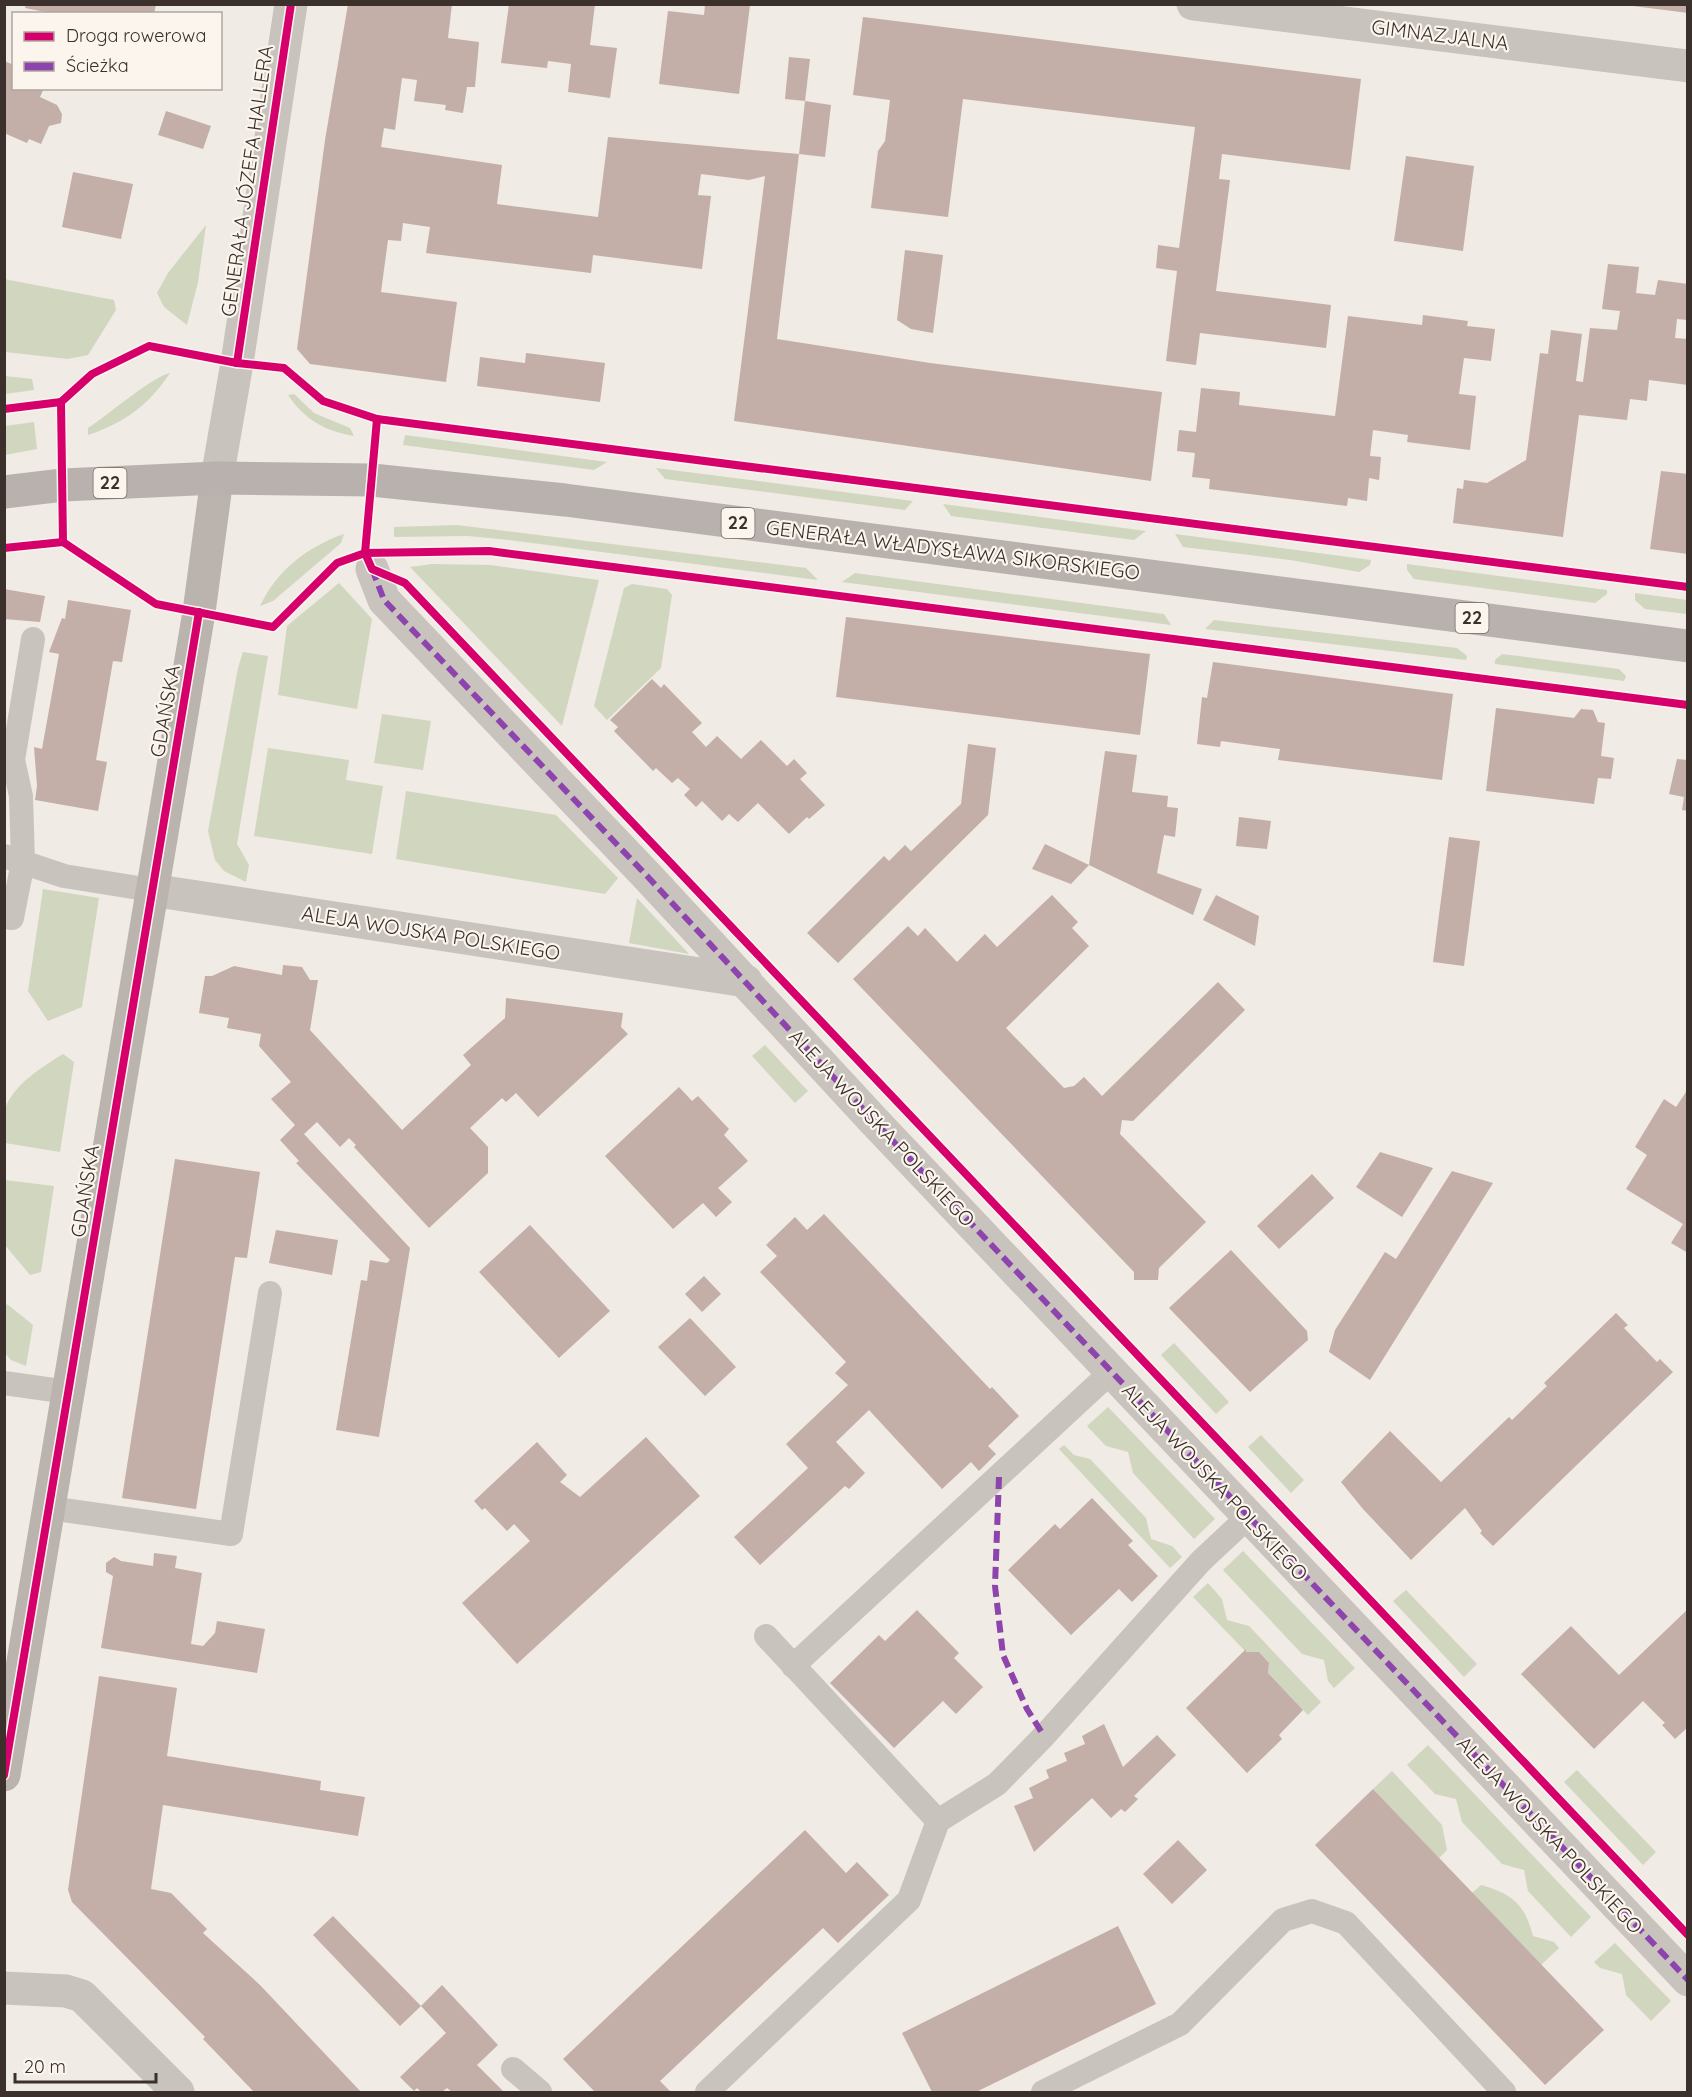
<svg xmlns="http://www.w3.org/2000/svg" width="1692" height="2097" viewBox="0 0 1692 2097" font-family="Quicksand,sans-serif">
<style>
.green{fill:#d1d6bf}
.building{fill:#c3afa7}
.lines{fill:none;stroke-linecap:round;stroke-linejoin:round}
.service{stroke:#c9c3be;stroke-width:24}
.pedestrian{stroke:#c9c3be;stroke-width:33}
.minor{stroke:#c9c3be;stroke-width:33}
.tertiary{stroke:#c9c3be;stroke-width:33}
.secondary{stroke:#bab3ae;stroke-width:33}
.primary{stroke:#b8b1ad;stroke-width:33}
.quiet{stroke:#8e44ad;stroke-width:6;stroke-dasharray:12 6;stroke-linecap:butt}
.cycleway-casing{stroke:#fbf5ee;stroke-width:11}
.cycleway{stroke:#d6006c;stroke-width:8}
.labels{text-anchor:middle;stroke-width:4.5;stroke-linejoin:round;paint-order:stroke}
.shield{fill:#fbf5ee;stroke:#756b66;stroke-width:1.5}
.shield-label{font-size:18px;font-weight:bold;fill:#3b302b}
.street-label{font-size:20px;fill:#3b302b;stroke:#fbf5ee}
</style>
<rect width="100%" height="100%" fill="#f0ebe5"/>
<!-- green -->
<g class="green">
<path d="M 206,225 L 198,282 L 187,325 L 164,307 L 157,293 L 168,273 Z"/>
<path d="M 4,279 L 114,300 L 116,310 L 88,355 L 68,359 L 5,352 Z"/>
<path d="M 170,373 C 149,405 124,423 88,435 L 88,428 C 107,416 153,376 170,373 Z"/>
<path d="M 5,376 L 32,379 L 34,390 L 5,394 Z"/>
<path d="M 294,394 L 314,413 L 350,428 L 354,436 C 325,431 305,420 288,395 Z"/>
<path d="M 34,422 L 37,449 L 5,455 L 5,426 Z"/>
<path d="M 405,435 L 607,462 L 594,470 L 403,445 Z"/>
<path d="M 656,468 L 913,501 L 905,510 L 665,479 Z"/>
<path d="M 943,504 L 1146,531 L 1134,540 L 951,516 Z"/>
<path d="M 457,525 L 806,568 L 818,580 L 509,540 L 468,536 L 394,537 L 394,527 Z"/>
<path d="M 344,534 L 341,543 L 273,601 L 260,606 C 277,570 307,547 344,534 Z"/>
<path d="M 1175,534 L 1371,560 L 1370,565 L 1359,572 L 1290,560 L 1183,547 Z"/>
<path d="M 432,564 L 490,565 L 599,580 L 562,726 L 410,567 Z"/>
<path d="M 1407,564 L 1607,590 L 1607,594 L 1595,603 L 1414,579 L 1407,570 Z"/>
<path d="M 855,573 L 1164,614 L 1171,625 L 842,582 Z"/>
<path d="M 339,583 L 372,619 L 357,709 L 278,695 L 287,626 Z"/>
<path d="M 632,584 L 667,589 L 672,595 L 661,668 L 607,720 L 594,706 L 624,588 Z"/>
<path d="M 1635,593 L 1687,600 L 1687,614 L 1645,609 L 1635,600 Z"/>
<path d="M 1214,620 L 1457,648 L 1467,656 L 1466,660 L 1205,629 Z"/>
<path d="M 243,652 L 268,656 L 237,844 L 249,865 L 246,882 L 224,871 L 215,860 L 208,831 L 238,668 Z"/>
<path d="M 1502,654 L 1619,669 L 1626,676 L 1624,681 L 1495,664 L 1495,660 Z"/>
<path d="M 382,714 L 431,721 L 423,770 L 374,763 Z"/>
<path d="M 268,748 L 349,760 L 346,780 L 383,786 L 372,854 L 254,836 Z"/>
<path d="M 406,791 L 556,815 L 618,878 L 605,894 L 396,859 Z"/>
<path d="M 43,889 L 99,898 L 82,1007 L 48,1021 L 28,991 Z"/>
<path d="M 637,898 L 689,954 L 629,943 Z"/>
<path d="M 765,1045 L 808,1091 L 795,1103 L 752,1056 Z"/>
<path d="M 63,1054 L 74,1062 L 60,1152 L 5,1143 C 4,1133 2,1119 5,1109 C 13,1085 42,1067 63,1054 Z"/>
<path d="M 5,1180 L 54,1186 L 41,1272 L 30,1275 L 5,1245 Z"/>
<path d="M 7,1304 L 33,1325 L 26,1366 L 11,1360 L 5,1353 L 5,1307 Z"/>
<path d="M 1174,1343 L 1229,1402 L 1216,1414 L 1161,1355 Z"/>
<path d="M 1108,1407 L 1215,1519 L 1194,1539 L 1133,1473 L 1128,1452 L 1106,1446 L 1087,1426 Z"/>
<path d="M 1261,1435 L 1304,1480 L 1291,1493 L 1248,1447 Z"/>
<path d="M 1064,1445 L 1074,1455 L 1090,1459 L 1146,1518 L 1151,1539 L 1172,1546 L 1182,1557 L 1170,1568 L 1059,1449 Z"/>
<path d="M 1243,1551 L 1355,1668 L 1334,1688 L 1328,1681 L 1324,1660 L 1302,1654 L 1223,1570 Z"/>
<path d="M 1208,1583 L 1222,1599 L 1227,1620 L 1249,1626 L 1321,1702 L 1308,1715 L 1268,1673 L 1269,1663 L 1259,1652 L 1246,1652 L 1193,1597 Z"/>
<path d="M 1406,1590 L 1477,1664 L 1464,1677 L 1393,1601 Z"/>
<path d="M 1428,1745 L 1591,1917 L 1571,1937 L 1528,1891 L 1524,1870 L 1502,1864 L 1462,1822 L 1456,1799 L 1435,1794 L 1407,1765 Z"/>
<path d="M 1577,1770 L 1656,1852 L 1643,1865 L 1564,1782 Z"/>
<path d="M 1392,1771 L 1442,1825 L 1447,1850 L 1439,1858 L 1373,1789 Z"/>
<path d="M 1481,1885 C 1512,1894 1525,1904 1533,1936 L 1554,1942 L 1559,1948 L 1541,1965 L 1472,1893 Z"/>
<path d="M 1615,1943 L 1671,2001 L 1651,2021 L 1626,1995 L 1622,1974 L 1600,1968 L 1594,1962 Z"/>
</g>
<!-- building -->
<g class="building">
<path d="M 26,4 L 156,4 L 154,14 L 55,14 L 25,8 Z"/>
<path d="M 348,4 L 452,4 L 448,38 L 479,42 L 475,87 L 467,87 L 463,113 L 445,110 L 446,105 L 414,101 L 417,80 L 402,78 L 395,130 L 384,128 L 381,147 L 502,165 L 497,204 L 598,217 L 608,137 L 799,154 L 805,101 L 831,105 L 825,157 L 799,154 L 777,339 L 930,363 L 1162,392 L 1151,481 L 734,421 L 765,176 L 749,180 L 701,174 L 698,195 L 711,196 L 702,269 L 593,255 L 591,273 L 433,254 L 426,253 L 430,227 L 403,223 L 401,241 L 388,240 L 381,292 L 457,302 L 446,382 L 310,364 L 297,349 L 325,140 Z"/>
<path d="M 509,4 L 595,4 L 590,45 L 617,48 L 610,98 L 568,92 L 571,64 L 548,61 L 547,68 L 501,63 Z"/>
<path d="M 1633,4 L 1688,4 L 1688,13 L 1633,6 Z"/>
<path d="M 705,5 L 750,5 L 739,94 L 659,84 L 668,11 L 704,15 Z"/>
<path d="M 863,17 L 1361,79 L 1350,170 L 1222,154 L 1219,179 L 1230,180 L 1216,291 L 1331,305 L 1326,348 L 1200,333 L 1196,365 L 1166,361 L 1177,271 L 1156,268 L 1158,245 L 1179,248 L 1195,127 L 963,99 L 948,217 L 871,208 L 878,151 L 885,141 L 890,100 L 853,95 Z"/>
<path d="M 789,57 L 810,59 L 805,101 L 785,99 Z"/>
<path d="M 4,61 L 14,65 L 14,88 L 44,88 L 40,97 L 57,105 L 62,114 L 61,123 L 49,126 L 41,144 L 29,139 L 27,143 L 4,133 Z"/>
<path d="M 166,111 L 211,126 L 203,149 L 158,135 Z"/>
<path d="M 1406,156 L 1474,166 L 1463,251 L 1394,241 Z"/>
<path d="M 73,172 L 133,184 L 121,239 L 62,227 Z"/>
<path d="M 905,250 L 943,255 L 933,333 L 911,329 L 897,320 Z"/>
<path d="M 1608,264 L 1639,267 L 1636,293 L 1655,295 L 1658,280 L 1688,284 L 1688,320 L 1677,319 L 1675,338 L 1688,339 L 1688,385 L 1649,380 L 1647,401 L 1630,399 L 1627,420 L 1579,415 L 1563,537 L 1453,523 L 1457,488 L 1463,489 L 1464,480 L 1487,483 L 1526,460 L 1540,353 L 1548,354 L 1551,330 L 1582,334 L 1576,381 L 1583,382 L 1590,328 L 1617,330 L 1620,311 L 1602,309 Z"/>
<path d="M 1423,315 L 1468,321 L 1467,326 L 1495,329 L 1491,361 L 1464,358 L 1459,394 L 1476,396 L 1470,450 L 1407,442 L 1408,435 L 1373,430 L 1370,456 L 1381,457 L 1379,480 L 1369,478 L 1367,501 L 1348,498 L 1347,506 L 1209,489 L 1210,479 L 1192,477 L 1195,453 L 1177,451 L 1179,430 L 1196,432 L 1201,388 L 1240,392 L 1239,405 L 1335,416 L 1348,316 L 1422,325 Z"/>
<path d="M 526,353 L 605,363 L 600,402 L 477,386 L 480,357 L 525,363 Z"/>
<path d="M 1661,471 L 1688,474 L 1688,554 L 1650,549 Z"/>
<path d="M 4,589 L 45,596 L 40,622 L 4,619 Z"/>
<path d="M 68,600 L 131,610 L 122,662 L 113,661 L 96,760 L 107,762 L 98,811 L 35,800 L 37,786 L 34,747 L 42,749 L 59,654 L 49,652 L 62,618 L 65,619 Z"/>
<path d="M 846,617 L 1150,654 L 1140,735 L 836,697 Z"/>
<path d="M 1213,662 L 1453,694 L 1442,780 L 1278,760 L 1280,749 L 1221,741 L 1220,747 L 1197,744 L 1202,697 L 1207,698 Z"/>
<path d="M 652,679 L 661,688 L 664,684 L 702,723 L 692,732 L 706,747 L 717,736 L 741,759 L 761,740 L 787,766 L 794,759 L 807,773 L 800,779 L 825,805 L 809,819 L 807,817 L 789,834 L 758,803 L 738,822 L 729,814 L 722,821 L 702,801 L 696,807 L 684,795 L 690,789 L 678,778 L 672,783 L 656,768 L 653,771 L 614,731 L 618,727 L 610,720 Z"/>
<path d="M 1496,708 L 1574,718 L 1581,709 L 1593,710 L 1598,722 L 1605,723 L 1601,756 L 1614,758 L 1611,779 L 1598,778 L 1594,804 L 1486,791 Z"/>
<path d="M 968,744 L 996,748 L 988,815 L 838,963 L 807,933 L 884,856 L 889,861 L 905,845 L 911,851 L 961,804 Z"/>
<path d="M 1105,751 L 1137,755 L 1132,792 L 1168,796 L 1167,807 L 1178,808 L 1175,837 L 1164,835 L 1157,873 L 1202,889 L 1193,915 L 1089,865 Z"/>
<path d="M 1677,759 L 1688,760 L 1688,811 L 1682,810 L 1684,797 L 1669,794 Z"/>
<path d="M 1239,817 L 1271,821 L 1267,849 L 1236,846 Z"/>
<path d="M 1449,837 L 1480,841 L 1464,966 L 1433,962 Z"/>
<path d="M 1045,844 L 1089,865 L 1071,884 L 1032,869 Z"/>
<path d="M 1052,895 L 1078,922 L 1072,928 L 1089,946 L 1006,1028 L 1064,1088 L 1074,1086 L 1084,1077 L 1102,1096 L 1218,982 L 1245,1010 L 1133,1121 L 1122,1120 L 1120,1134 L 1206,1222 L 1159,1268 L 1158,1280 L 1134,1280 L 1134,1272 L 853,979 L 908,926 L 918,936 L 925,928 L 957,962 L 985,934 L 997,947 Z"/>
<path d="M 1216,895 L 1259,916 L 1255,946 L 1203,920 Z"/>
<path d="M 283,965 L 302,967 L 310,980 L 318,980 L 310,1030 L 402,1130 L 471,1065 L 463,1055 L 505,1018 L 506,998 L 623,1013 L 621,1027 L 628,1034 L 538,1117 L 516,1093 L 506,1102 L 502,1098 L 470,1128 L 488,1147 L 488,1173 L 429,1228 L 354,1147 L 356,1145 L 349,1138 L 340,1147 L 317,1122 L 304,1134 L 410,1248 L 379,1437 L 336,1430 L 361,1280 L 367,1281 L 370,1260 L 387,1263 L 390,1260 L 296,1163 L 299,1161 L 280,1140 L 295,1125 L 271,1099 L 291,1082 L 259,1046 L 261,1034 L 227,1028 L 229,1018 L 199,1013 L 205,976 L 212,976 L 234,966 L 282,975 Z"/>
<path d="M 679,1087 L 692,1101 L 698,1096 L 729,1129 L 724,1135 L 748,1161 L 718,1188 L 732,1202 L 716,1217 L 703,1203 L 673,1229 L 605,1156 Z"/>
<path d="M 1688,1089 L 1688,1253 L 1671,1243 L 1683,1224 L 1626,1189 L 1647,1155 L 1635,1147 L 1664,1099 L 1676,1107 Z"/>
<path d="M 1380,1152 L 1433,1168 L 1402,1217 L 1356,1187 Z"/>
<path d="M 175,1159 L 260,1172 L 247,1258 L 235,1257 L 196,1509 L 122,1498 Z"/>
<path d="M 1452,1171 L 1493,1183 L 1370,1380 L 1329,1352 L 1335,1330 L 1385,1252 L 1396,1259 Z"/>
<path d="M 1312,1174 L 1334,1198 L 1279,1249 L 1257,1226 Z"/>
<path d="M 824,1214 L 990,1389 L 992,1387 L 1019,1416 L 988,1446 L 996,1454 L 979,1471 L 971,1462 L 942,1489 L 869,1410 L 836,1442 L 865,1473 L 849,1489 L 845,1486 L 760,1565 L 734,1537 L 808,1468 L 786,1444 L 848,1385 L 835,1373 L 846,1362 L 760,1272 L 777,1256 L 766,1245 L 795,1217 L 807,1230 Z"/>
<path d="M 530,1225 L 610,1311 L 559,1358 L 479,1272 Z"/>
<path d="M 276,1230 L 338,1240 L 332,1275 L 269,1263 Z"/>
<path d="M 1231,1250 L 1307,1331 L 1308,1340 L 1250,1392 L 1169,1308 Z"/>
<path d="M 704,1276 L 721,1294 L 702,1312 L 685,1294 Z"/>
<path d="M 1616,1313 L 1628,1325 L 1624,1328 L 1657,1362 L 1660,1359 L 1673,1372 L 1493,1546 L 1480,1533 L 1482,1531 L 1465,1508 L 1411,1560 L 1363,1509 L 1341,1482 L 1390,1431 L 1441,1482 L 1509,1417 L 1512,1420 L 1547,1386 L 1544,1383 Z"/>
<path d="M 690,1318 L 736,1367 L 705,1396 L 658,1347 Z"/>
<path d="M 646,1437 L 700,1496 L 517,1664 L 462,1603 L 530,1541 L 514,1524 L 507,1531 L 485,1508 L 482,1510 L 474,1501 L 537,1442 L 567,1475 L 560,1482 L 580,1497 Z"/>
<path d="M 1092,1498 L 1133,1541 L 1128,1545 L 1158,1576 L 1132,1602 L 1119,1589 L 1071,1635 L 1008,1570 L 1055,1524 L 1060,1529 Z"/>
<path d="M 154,1553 L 177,1556 L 175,1568 L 202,1573 L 191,1644 L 203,1646 L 215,1633 L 217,1621 L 265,1629 L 257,1673 L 101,1648 L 113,1576 L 106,1572 L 106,1563 L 114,1557 L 121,1561 L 153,1566 Z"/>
<path d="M 1688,1609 L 1688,1727 L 1675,1739 L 1662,1725 L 1665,1723 L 1643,1701 L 1594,1749 L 1521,1674 L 1571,1626 L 1619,1675 Z"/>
<path d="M 917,1610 L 959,1653 L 954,1658 L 983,1687 L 956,1714 L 943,1701 L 894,1748 L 830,1683 L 879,1635 L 885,1641 Z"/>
<path d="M 1246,1649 L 1246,1652 L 1259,1652 L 1269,1663 L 1268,1673 L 1303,1710 L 1279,1735 L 1282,1739 L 1247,1773 L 1186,1708 Z"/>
<path d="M 99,1676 L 177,1688 L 167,1756 L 321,1781 L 320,1790 L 365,1797 L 358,1836 L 163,1805 L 151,1889 L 171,1893 L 207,1929 L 203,1933 L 260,1985 L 361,2092 L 254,2092 L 203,2039 L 205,2037 L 72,1902 L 68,1890 Z"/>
<path d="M 1104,1724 L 1123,1767 L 1157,1735 L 1176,1755 L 1134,1796 L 1138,1799 L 1125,1812 L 1121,1809 L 1111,1818 L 1092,1798 L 1034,1852 L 1014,1806 L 1033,1798 L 1029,1788 L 1049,1778 L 1046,1770 L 1067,1761 L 1064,1753 L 1085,1744 L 1082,1736 Z"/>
<path d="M 1373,1789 L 1604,2030 L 1545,2085 L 1315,1845 Z"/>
<path d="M 805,1830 L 846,1873 L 857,1862 L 889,1895 L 838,1943 L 823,1928 L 660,2081 L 671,2092 L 595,2092 L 563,2059 Z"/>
<path d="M 1178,1840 L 1207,1870 L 1172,1904 L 1143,1874 Z"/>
<path d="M 333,1916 L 421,2006 L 400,2026 L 313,1935 Z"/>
<path d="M 1118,1926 L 1156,2004 L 976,2092 L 932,2092 L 902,2033 Z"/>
<path d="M 442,1985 L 498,2045 L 477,2065 L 504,2092 L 452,2092 L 447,2088 L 442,2092 L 421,2092 L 417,2088 L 414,2091 L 400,2077 L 446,2033 L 421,2006 Z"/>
</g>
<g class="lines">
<!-- service -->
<g class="service">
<path d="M 4,856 L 64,876 L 151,890"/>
<path d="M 4,917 L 12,918 L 23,862 L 21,796 L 13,760 L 33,639"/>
<path d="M 4,1383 L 68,1392"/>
<path d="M 49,1508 L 231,1534 L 270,1293"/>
<path d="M 766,1636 L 938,1821 L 997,1784 L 1044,1736 L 1201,1561 L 1248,1517"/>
<path d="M 793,1666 L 1111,1372"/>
<path d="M 513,2069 L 540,2092"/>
<path d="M 707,2092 L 909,1900 L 938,1821"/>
<path d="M 1043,2092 L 1180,2024 L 1283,1920 L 1312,1911 L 1346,1923 L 1504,2092"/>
</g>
<!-- pedestrian -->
<path class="pedestrian" d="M 372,569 L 384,600 L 648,877 L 874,1121 L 1688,1980"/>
<!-- minor -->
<g class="minor">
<path d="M 1193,4 L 1688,66"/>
<path d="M 151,890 L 746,981"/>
<path d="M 4,1988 L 66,1991 L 82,1996 L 178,2092"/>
</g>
<!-- tertiary -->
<path class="tertiary" d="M 217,478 L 237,363 L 291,4"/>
<!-- secondary -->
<path class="secondary" d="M 4,1775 L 199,612 L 217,478"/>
<!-- primary -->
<path class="primary" d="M 4,492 L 63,485 L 217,478 L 372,480 L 565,500 L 1688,646"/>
<!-- quiet -->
<g class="quiet">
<path d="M 372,569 L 384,600 L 648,877 L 874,1121 L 1688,1980"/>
<path d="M 999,1477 L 995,1586 L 1003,1655 L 1027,1709 L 1044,1736"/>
</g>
<!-- cycleway casing -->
<g class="cycleway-casing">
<g id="cycleway">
<path d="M 237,363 L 291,4"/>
<path d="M 61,402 L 63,542"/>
<path d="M 4,409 L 61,402 L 92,374 L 149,346 L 237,363 L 284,368 L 323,401 L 377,419 L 1688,587"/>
<path d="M 377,419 L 365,553 L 372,569 L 405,583 L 1688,1935"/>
<path d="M 4,548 L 63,542 L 156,604 L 273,627 L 337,563 L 365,553 L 489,551 L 1688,705"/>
<path d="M 4,1775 L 199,612"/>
</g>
</g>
<!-- cycleway -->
<use href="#cycleway" class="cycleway"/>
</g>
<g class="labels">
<!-- shield labels -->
<g class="shield">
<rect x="93.5" y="468" width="33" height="30" rx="4.5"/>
<rect x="721.5" y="508" width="33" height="30" rx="4.5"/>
<rect x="1455.5" y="603" width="33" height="30" rx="4.5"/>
</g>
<g class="shield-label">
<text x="110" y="489">22</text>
<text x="738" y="529">22</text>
<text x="1472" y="624">22</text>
</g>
<!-- street labels -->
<g class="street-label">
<text transform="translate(1440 35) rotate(7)" y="7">GIMNAZJALNA</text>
<text transform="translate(247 181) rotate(-82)" y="7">GENERAŁA JÓZEFA HALLERA</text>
<text transform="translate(953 550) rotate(7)" y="7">GENERAŁA WŁADYSŁAWA SIKORSKIEGO</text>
<text transform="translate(165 711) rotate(-80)" y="7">GDAŃSKA</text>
<text transform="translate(431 933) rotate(9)" y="7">ALEJA WOJSKA POLSKIEGO</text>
<text transform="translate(882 1128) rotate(47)" y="7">ALEJA WOJSKA POLSKIEGO</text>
<text transform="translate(85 1191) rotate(-81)" y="7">GDAŃSKA</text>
<text transform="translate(1215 1482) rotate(47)" y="7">ALEJA WOJSKA POLSKIEGO</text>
<text transform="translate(1550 1835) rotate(47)" y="7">ALEJA WOJSKA POLSKIEGO</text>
</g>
</g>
<!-- border -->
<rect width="1692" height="2097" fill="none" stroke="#3b302b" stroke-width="12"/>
<!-- legend -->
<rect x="12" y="12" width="210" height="78" fill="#fbf5ee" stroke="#aea6a0" stroke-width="1.5"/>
<rect x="24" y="32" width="30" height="9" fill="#d6006c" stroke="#aea6a0" stroke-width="1.5"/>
<text x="66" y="42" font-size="18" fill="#3b302b">Droga rowerowa</text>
<rect x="24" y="62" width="30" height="9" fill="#8e44ad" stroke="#aea6a0" stroke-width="1.5"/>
<text x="66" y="72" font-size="18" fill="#3b302b">Ścieżka</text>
<!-- scale -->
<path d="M15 2073v9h141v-9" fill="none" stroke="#3b302b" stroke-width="3"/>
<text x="24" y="2073" font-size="18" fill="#3b302b" stroke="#fbf5ee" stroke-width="4.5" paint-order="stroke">20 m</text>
</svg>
